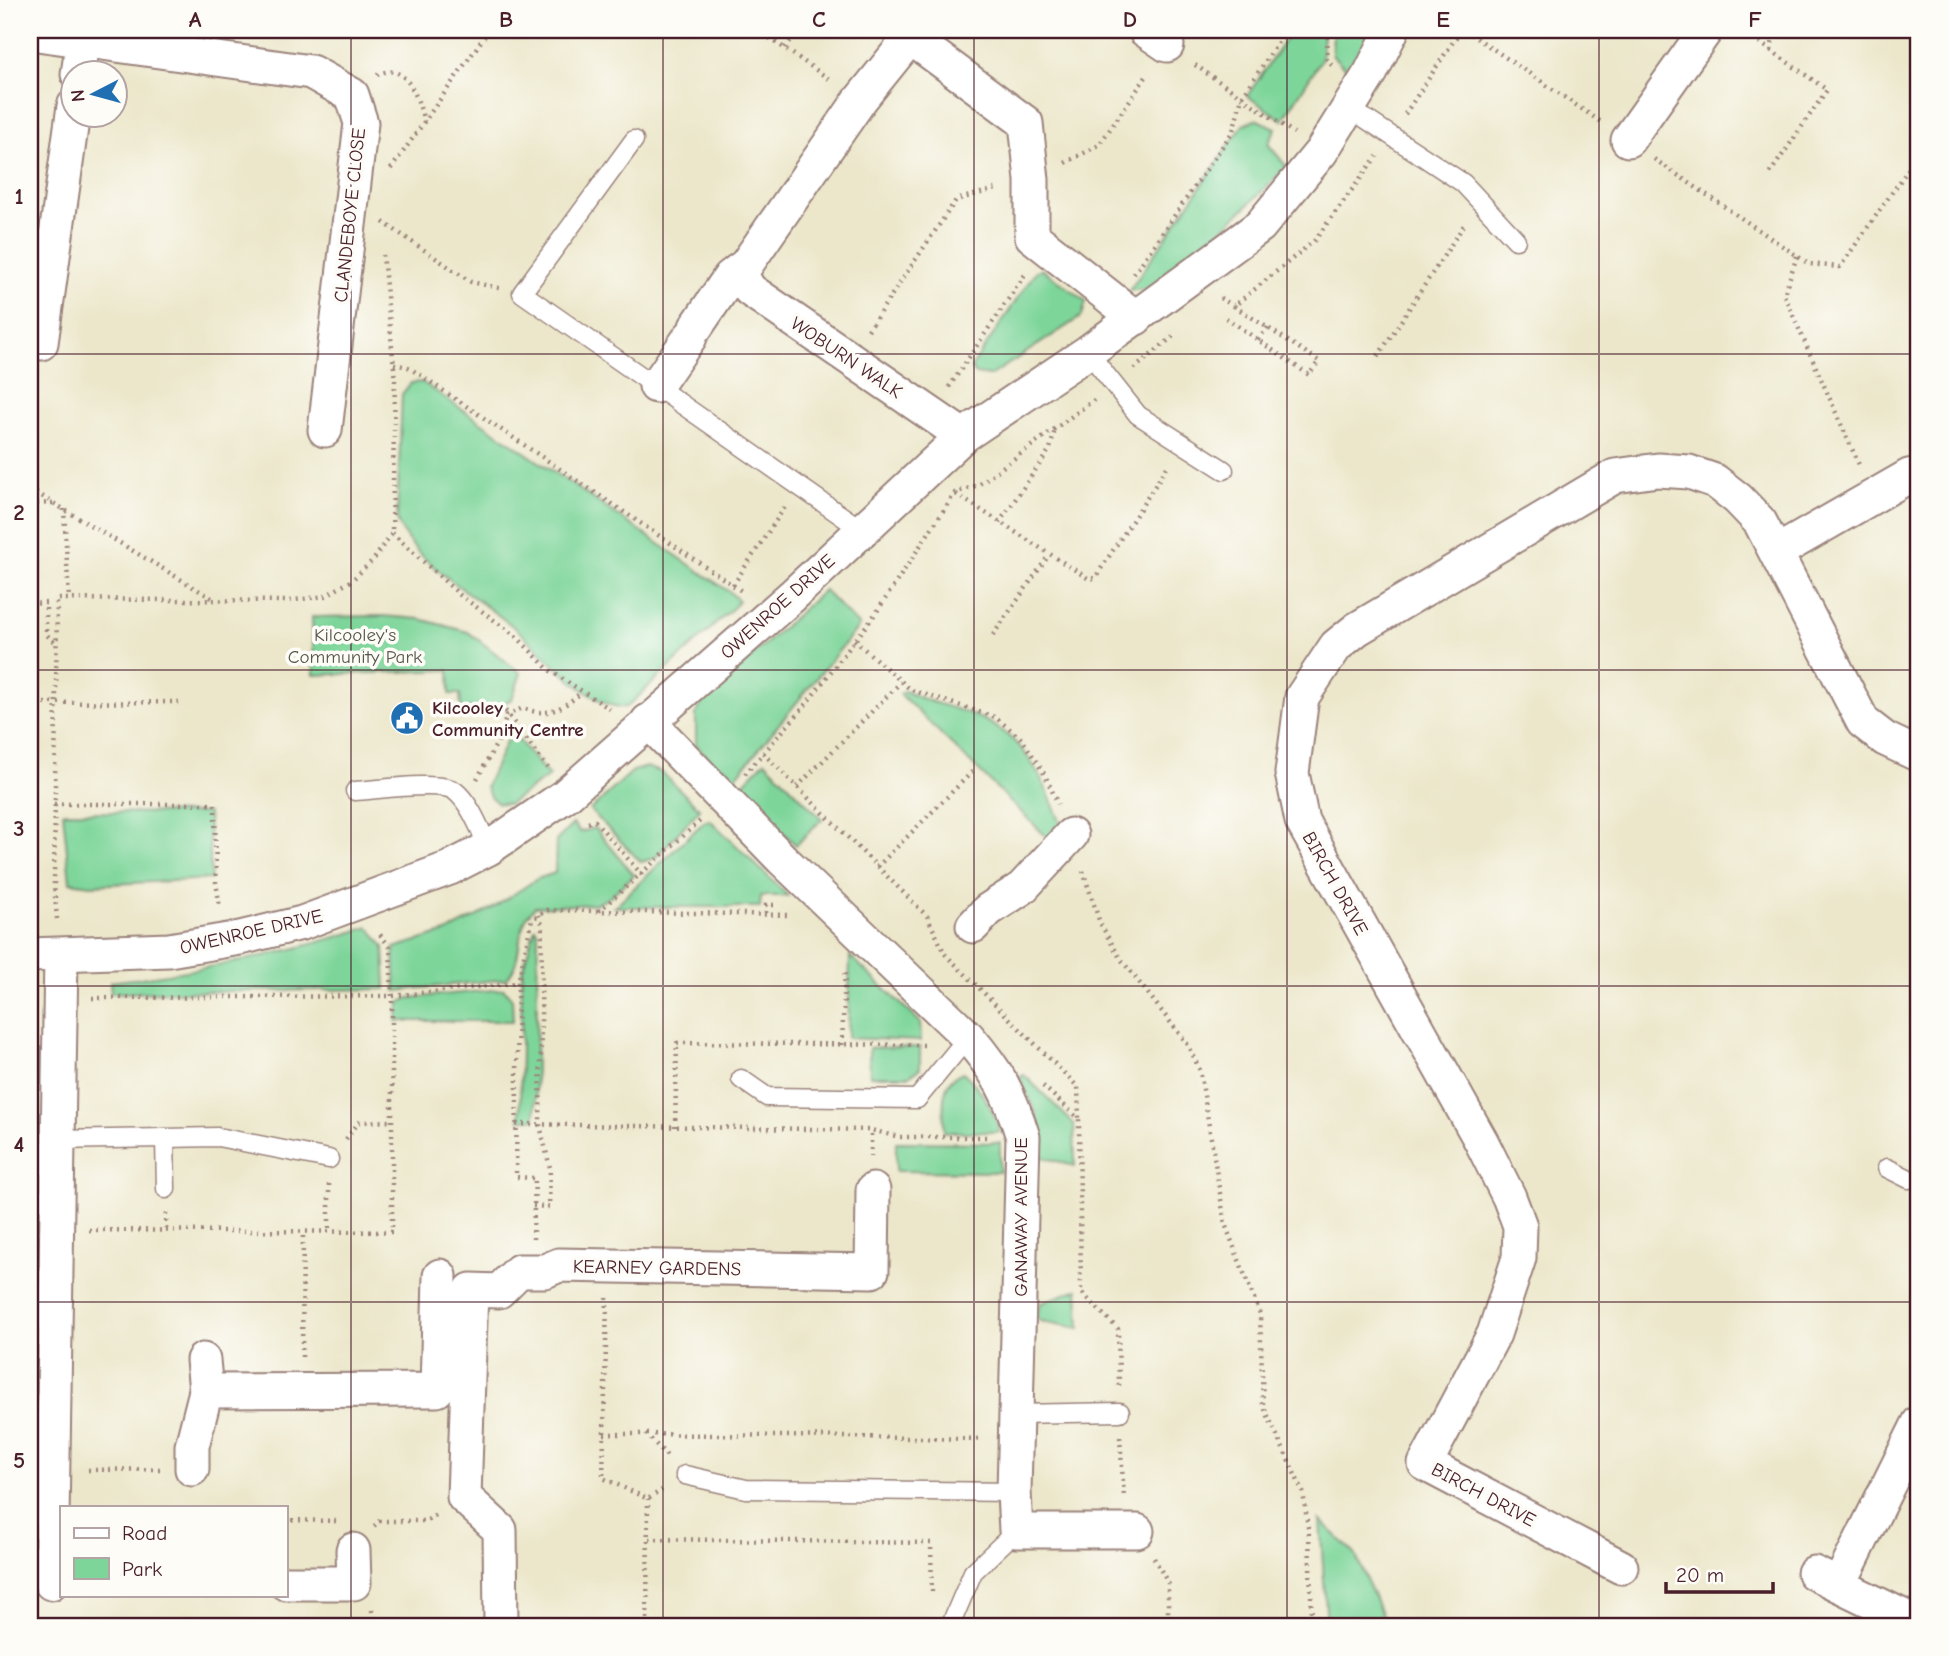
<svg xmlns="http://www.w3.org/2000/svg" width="1949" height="1656" viewBox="0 0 1949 1656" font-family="'Comic Neue',sans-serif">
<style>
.green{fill:#7dd59a;stroke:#647a62;stroke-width:2}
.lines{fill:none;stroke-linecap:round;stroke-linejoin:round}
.lane-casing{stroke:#9b837b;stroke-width:21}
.street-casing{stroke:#9b837b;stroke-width:37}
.path{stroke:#9b837b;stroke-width:4.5;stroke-dasharray:2 5;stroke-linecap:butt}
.lane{stroke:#fff;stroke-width:18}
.street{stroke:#fff;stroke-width:33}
.grid{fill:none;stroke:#4a1f2b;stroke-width:2;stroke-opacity:0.55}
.labels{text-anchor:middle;stroke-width:7;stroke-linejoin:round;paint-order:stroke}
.street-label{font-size:19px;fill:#4a1f2b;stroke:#fdfcf7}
.park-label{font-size:19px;fill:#59564c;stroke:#fdfcf7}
.poi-label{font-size:19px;font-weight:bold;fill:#4a1f2b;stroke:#fdfcf7;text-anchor:start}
.neatline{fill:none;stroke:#4a1f2b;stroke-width:2.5}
.grid-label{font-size:23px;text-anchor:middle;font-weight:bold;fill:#4a1f2b}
</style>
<rect width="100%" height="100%" fill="#fdfcf7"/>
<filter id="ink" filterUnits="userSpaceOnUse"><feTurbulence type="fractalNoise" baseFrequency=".0143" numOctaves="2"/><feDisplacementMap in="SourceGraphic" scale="14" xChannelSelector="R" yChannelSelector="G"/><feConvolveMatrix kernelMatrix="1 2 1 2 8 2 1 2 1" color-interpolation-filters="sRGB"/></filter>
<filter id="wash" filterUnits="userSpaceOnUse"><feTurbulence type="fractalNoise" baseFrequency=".00686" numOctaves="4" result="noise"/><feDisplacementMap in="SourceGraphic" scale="28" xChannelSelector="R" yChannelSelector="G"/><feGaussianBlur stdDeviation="1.57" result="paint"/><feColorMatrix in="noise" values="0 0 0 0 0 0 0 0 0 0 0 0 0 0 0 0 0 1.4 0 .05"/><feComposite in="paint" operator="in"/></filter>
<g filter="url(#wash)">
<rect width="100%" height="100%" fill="#ece7cb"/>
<!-- green -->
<g class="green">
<path d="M 1292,30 L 1323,30 L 1322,58 L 1283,120 L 1247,96 Z"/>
<path d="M 1333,30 L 1372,30 L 1351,74 L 1332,55 Z"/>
<path d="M 1255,119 L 1276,128 L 1268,144 L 1287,167 L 1227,225 L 1151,288 L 1129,291 L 1243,125 Z"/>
<path d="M 1042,269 L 1086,301 L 1082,316 L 990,376 L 976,374 L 971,368 L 1036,271 Z"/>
<path d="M 422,382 L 731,593 L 738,600 L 735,606 L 627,707 C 594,711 546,656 523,635 C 490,604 411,563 397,520 L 402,394 L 411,383 Z"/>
<path d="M 824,590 L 859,626 L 731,783 L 696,745 L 696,714 L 703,701 Z"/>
<path d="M 382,616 L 420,619 L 468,632 L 521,673 L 512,699 L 496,707 L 461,708 L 460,694 L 450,694 L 449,670 L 314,675 L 312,617 Z"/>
<path d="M 905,691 C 927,703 952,706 975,716 C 1029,738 1043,781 1064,831 L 1054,844 L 900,694 Z"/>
<path d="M 511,731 L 549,776 L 509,804 L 498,803 L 490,797 L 486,786 Z"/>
<path d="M 765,761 L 822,819 L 796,845 L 738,789 Z"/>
<path d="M 646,767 L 661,772 L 700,809 L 655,858 L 641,862 L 590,810 L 633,771 Z"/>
<path d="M 63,812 L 208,813 L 211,879 L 91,885 L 70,882 Z"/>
<path d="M 710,820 L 788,896 L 761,896 L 760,907 L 614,907 L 704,822 Z"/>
<path d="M 573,824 L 580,832 L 595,828 L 634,875 L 607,899 L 595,904 L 535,907 C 512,927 526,960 506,979 L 396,991 L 394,948 L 447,932 L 493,908 L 537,879 L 555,873 L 556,841 Z"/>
<path d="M 369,927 L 384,947 L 386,989 L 111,993 L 110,982 C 204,970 279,956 369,927 Z"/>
<path d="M 535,928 L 538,932 L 535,1119 L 520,1119 L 522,971 Z"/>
<path d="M 850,956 L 920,1022 L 921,1041 L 848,1038 Z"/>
<path d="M 504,989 L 512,999 L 513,1021 L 397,1021 L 400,1003 L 409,998 Z"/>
<path d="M 920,1047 L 920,1068 L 909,1076 L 870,1076 L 869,1048 Z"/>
<path d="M 963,1072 C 982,1090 992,1107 1000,1132 L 944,1132 C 944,1110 938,1081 963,1072 Z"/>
<path d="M 1024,1075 L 1074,1124 L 1075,1166 L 1042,1157 L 1036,1113 L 1020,1077 Z"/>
<path d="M 896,1142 L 1000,1143 L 1000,1172 L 896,1171 Z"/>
<path d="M 1078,1289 L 1080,1328 L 1040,1321 L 1036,1316 L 1041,1303 Z"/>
<path d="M 1320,1520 L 1355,1554 L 1387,1626 L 1327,1626 Z"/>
</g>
</g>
<g filter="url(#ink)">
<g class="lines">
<!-- lane casing -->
<g class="lane-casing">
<g id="lane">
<path d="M 1349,108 L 1463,183 L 1516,240"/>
<path d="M 634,140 L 522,293 L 862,530"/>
<path d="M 1088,352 L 1138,415 L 1224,470"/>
<path d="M 355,791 C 376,790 440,780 455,791 C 471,804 480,830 489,848"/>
<path d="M 741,1079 L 767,1097 L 917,1099 L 968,1037"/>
<path d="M 165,1138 L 166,1189"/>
<path d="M 56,1140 L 218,1137 L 329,1159"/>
<path d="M 1887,1168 L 1909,1179"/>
<path d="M 30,1199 L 56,1199"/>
<path d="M 1016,1414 L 1120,1412"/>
<path d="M 685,1475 L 746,1489 L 1014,1492"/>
<path d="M 950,1626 L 973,1572 L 1016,1531"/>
</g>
</g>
<!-- street casing -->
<g class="street-casing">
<g id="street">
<path d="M 900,30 L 1026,123 L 1032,180 L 1032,236 L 1136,318"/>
<path d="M 1145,30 L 1167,45"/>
<path d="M 30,33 L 311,72 L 352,95 L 361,123 L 325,430"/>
<path d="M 78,74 L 83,41"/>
<path d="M 1628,140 L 1706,30"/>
<path d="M 738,271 L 750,290 L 963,436"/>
<path d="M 696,327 L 730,277 L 746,265 L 860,100 L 910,38"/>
<path d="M 41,343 L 74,106"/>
<path d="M 656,386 L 690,337"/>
<path d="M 1777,552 L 1909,476 L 1919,474"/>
<path d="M 648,721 L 782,859 L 968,1037 C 998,1072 1009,1092 1023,1137 L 1014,1492 L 1016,1531 L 1137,1531"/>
<path d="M 973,926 L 988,910 L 1022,888 L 1071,835"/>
<path d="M 30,955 L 169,950 L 240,938 L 302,923 L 450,868 L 489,848 L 566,795 L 792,596 L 963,436 L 1088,352 L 1260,226 L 1321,152 L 1371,72 L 1392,30"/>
<path d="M 203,1360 L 206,1391"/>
<path d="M 192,1469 L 192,1446 L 206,1391 L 437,1390 L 440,1276"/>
<path d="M 1621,1567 L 1425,1464 L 1494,1334 L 1519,1258 L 1520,1226 L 1509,1197 L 1481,1141 L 1302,821 L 1292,773 L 1302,697 L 1336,646 L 1357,629 L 1615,476 L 1658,470 L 1689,472 L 1715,481 L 1738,499 L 1760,522 L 1863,722 L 1885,739 L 1919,755"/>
<path d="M 1814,1573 L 1919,1624"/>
<path d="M 51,1583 L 61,955"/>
<path d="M 285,1583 L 354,1583 L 353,1550"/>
<path d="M 1839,1585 L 1919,1423"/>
<path d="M 501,1626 L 500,1530 L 464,1497 L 471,1290 L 499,1291 L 519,1271 L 545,1271 L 559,1265 L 872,1271 L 873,1190"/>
</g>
</g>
<!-- path -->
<g class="path">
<path d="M 758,30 L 832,81"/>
<path d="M 1328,30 L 1327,59 L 1333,67"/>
<path d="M 1465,30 L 1601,122"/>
<path d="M 1742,30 L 1827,90 L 1768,176"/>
<path d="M 965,38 L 970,30"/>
<path d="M 785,48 L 799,30"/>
<path d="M 1771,51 L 1774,30"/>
<path d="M 1195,65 L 1294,133"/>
<path d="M 377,75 C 407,59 419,101 424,122"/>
<path d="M 1405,114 L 1461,30"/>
<path d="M 1654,159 L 1809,264 L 1840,267 L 1919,154"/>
<path d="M 1065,163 L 1099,145 L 1148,74"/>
<path d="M 391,169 L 489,30"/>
<path d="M 383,222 L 471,282 L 499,288"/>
<path d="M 1797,256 L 1784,295 L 1860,467"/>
<path d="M 1134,274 L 1233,131 L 1242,97 L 1286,30"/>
<path d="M 1220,298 L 1234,306 L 1314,241 L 1377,156"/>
<path d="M 1226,318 L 1309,375 L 1319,361 L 1234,306"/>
<path d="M 868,330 L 956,200 L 999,188"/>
<path d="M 1258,340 L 1268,327"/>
<path d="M 1378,356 L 1466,222"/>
<path d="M 394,364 L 408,367 L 743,592"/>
<path d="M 1134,369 L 1176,334"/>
<path d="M 949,387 L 1026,273"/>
<path d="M 30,489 L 215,600"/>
<path d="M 956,494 L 1089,579 L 1095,578 L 1169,464"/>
<path d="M 30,504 L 53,503"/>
<path d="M 64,509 L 69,599"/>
<path d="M 999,523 L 1050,449 L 1055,430"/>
<path d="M 392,533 L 460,595 L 517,637 L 549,670 L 610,709"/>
<path d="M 733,585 L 785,507"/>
<path d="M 30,604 L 46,603 L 46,634 L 55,643"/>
<path d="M 993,635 L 1049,555"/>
<path d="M 854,640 L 911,690 L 995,717 L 1022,739 L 1045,775 L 1058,804"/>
<path d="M 30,703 L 184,702"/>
<path d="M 501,705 L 548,768"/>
<path d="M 763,753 L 927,916 L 945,954 L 1078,1087 L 1079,1119"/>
<path d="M 745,774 L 803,708 L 876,613 L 955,493 L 978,485 L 1094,400"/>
<path d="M 477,779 L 498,741 L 507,715 L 523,708 C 548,718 561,709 581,693"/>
<path d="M 797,787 L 901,682"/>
<path d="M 54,804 L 215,804 L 216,882 L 220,908"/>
<path d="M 588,823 L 595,821 L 642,875"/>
<path d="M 877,867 L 974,770"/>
<path d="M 1083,871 L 1100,923 L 1120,958 L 1189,1046 L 1200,1071 L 1225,1224 L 1260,1314 L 1263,1405 L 1303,1492 L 1309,1535 L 1312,1626"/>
<path d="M 599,911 L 700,821"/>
<path d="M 766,913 L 766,905 L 778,905"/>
<path d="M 57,919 L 54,886 L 57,599 L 288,601 L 325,596 L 351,581 L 374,559 L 392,533 L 395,378 L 383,255"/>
<path d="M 92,998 L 392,996 L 518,983"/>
<path d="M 842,1045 L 845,969"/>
<path d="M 1043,1086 L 1079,1119 L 1081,1292 L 1118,1329 L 1119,1386"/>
<path d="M 516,1124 L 871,1130 L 899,1137 L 987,1137"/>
<path d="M 675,1127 L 677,1043 L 925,1045"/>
<path d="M 346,1139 L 359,1122 L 392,1121"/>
<path d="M 871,1157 L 871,1131"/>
<path d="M 329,1184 L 329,1232"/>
<path d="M 533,1206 L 549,1207 L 550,1168 L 540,1125 L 542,924 L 538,914"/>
<path d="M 166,1213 L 166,1230"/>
<path d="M 89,1230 L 392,1232 L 392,996 L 390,947 L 378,932"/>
<path d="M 533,1239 L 535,1178 L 516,1177 L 518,983 L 532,919 L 547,910 L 787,915"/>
<path d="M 607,1298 L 603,1478 L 648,1499 L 662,1490"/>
<path d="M 302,1357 L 303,1232"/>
<path d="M 604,1434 L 646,1434 L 668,1457"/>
<path d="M 647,1434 L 982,1439"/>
<path d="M 1120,1437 L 1124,1497"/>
<path d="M 88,1470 L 160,1469"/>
<path d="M 285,1520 L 336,1521"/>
<path d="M 374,1526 L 379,1521 L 426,1521 L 435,1515"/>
<path d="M 649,1539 L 931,1543 L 932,1595"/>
<path d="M 1154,1558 L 1168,1583 L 1168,1626"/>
<path d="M 372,1610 L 373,1626"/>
<path d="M 647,1626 L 648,1499"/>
</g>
<!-- lane -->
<use href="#lane" class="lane"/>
<!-- street -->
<use href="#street" class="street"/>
</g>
</g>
<!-- grid -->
<path class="grid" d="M 351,30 L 351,1626M 663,30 L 663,1626M 974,30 L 974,1626M 1287,30 L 1287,1626M 1599,30 L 1599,1626M 30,354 L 1919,354M 30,670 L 1919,670M 30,986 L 1919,986M 30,1302 L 1919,1302"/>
<!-- icons -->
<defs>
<g id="civic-disc" transform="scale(1.75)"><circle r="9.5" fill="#1f6fb2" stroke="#fdfcf7"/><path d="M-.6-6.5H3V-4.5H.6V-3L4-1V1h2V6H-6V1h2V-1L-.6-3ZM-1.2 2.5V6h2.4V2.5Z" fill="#fff"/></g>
</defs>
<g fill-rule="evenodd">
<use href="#civic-disc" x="407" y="718"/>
</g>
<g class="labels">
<!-- street labels -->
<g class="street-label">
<text transform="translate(349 215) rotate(-84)" y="7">CLANDEBOYE CLOSE</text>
<text transform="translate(847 357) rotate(34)" y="7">WOBURN WALK</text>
<text transform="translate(777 606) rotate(-42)" y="7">OWENROE DRIVE</text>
<text transform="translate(1336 883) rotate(61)" y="7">BIRCH DRIVE</text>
<text transform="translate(251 931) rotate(-13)" y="7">OWENROE DRIVE</text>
<text transform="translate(1020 1217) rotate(-90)" y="7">GANAWAY AVENUE</text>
<text transform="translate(657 1267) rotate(1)" y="7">KEARNEY GARDENS</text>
<text transform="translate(1484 1494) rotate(28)" y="7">BIRCH DRIVE</text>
</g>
<!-- park labels -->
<g class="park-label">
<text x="355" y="641">Kilcooley's<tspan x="355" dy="22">Community Park</tspan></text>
</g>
<!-- poi labels -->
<g class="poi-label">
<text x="432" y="714">Kilcooley<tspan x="432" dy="22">Community Centre</tspan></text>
</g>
</g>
<!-- margin -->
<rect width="1949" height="1656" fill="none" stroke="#fdfcf7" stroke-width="77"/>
<!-- legend -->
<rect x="60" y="1506" width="228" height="91" fill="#fdfcf7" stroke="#b5a4a5" stroke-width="2"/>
<rect x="74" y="1528" width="35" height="10" fill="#ffffff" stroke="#b5a4a5" stroke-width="2"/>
<text x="122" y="1540" font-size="21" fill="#4a1f2b">Road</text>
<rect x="74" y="1558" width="35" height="21" fill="#7dd59a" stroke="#b5a4a5" stroke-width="2"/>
<text x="122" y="1576" font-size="21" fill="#4a1f2b">Park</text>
<!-- north arrow -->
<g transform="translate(94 94) rotate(264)"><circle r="33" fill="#fdfcf7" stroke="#b5a4a5" stroke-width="2"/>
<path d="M0-5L12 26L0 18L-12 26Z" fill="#1f6fb2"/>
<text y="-10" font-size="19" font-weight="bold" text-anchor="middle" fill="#4a1f2b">N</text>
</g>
<!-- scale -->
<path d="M1666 1582v10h107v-10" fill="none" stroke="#4a1f2b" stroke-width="3.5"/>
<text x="1676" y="1582" font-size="21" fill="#4a1f2b" stroke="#fdfcf7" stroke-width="5" paint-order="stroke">20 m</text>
<rect x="38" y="38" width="1872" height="1580" class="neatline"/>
<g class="grid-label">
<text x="195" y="27">A</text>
<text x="506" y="27">B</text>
<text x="819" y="27">C</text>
<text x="1130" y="27">D</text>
<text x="1443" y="27">E</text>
<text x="1755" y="27">F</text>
<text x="19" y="204">1</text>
<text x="19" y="520">2</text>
<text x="19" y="836">3</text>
<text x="19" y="1152">4</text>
<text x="19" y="1468">5</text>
</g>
</svg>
